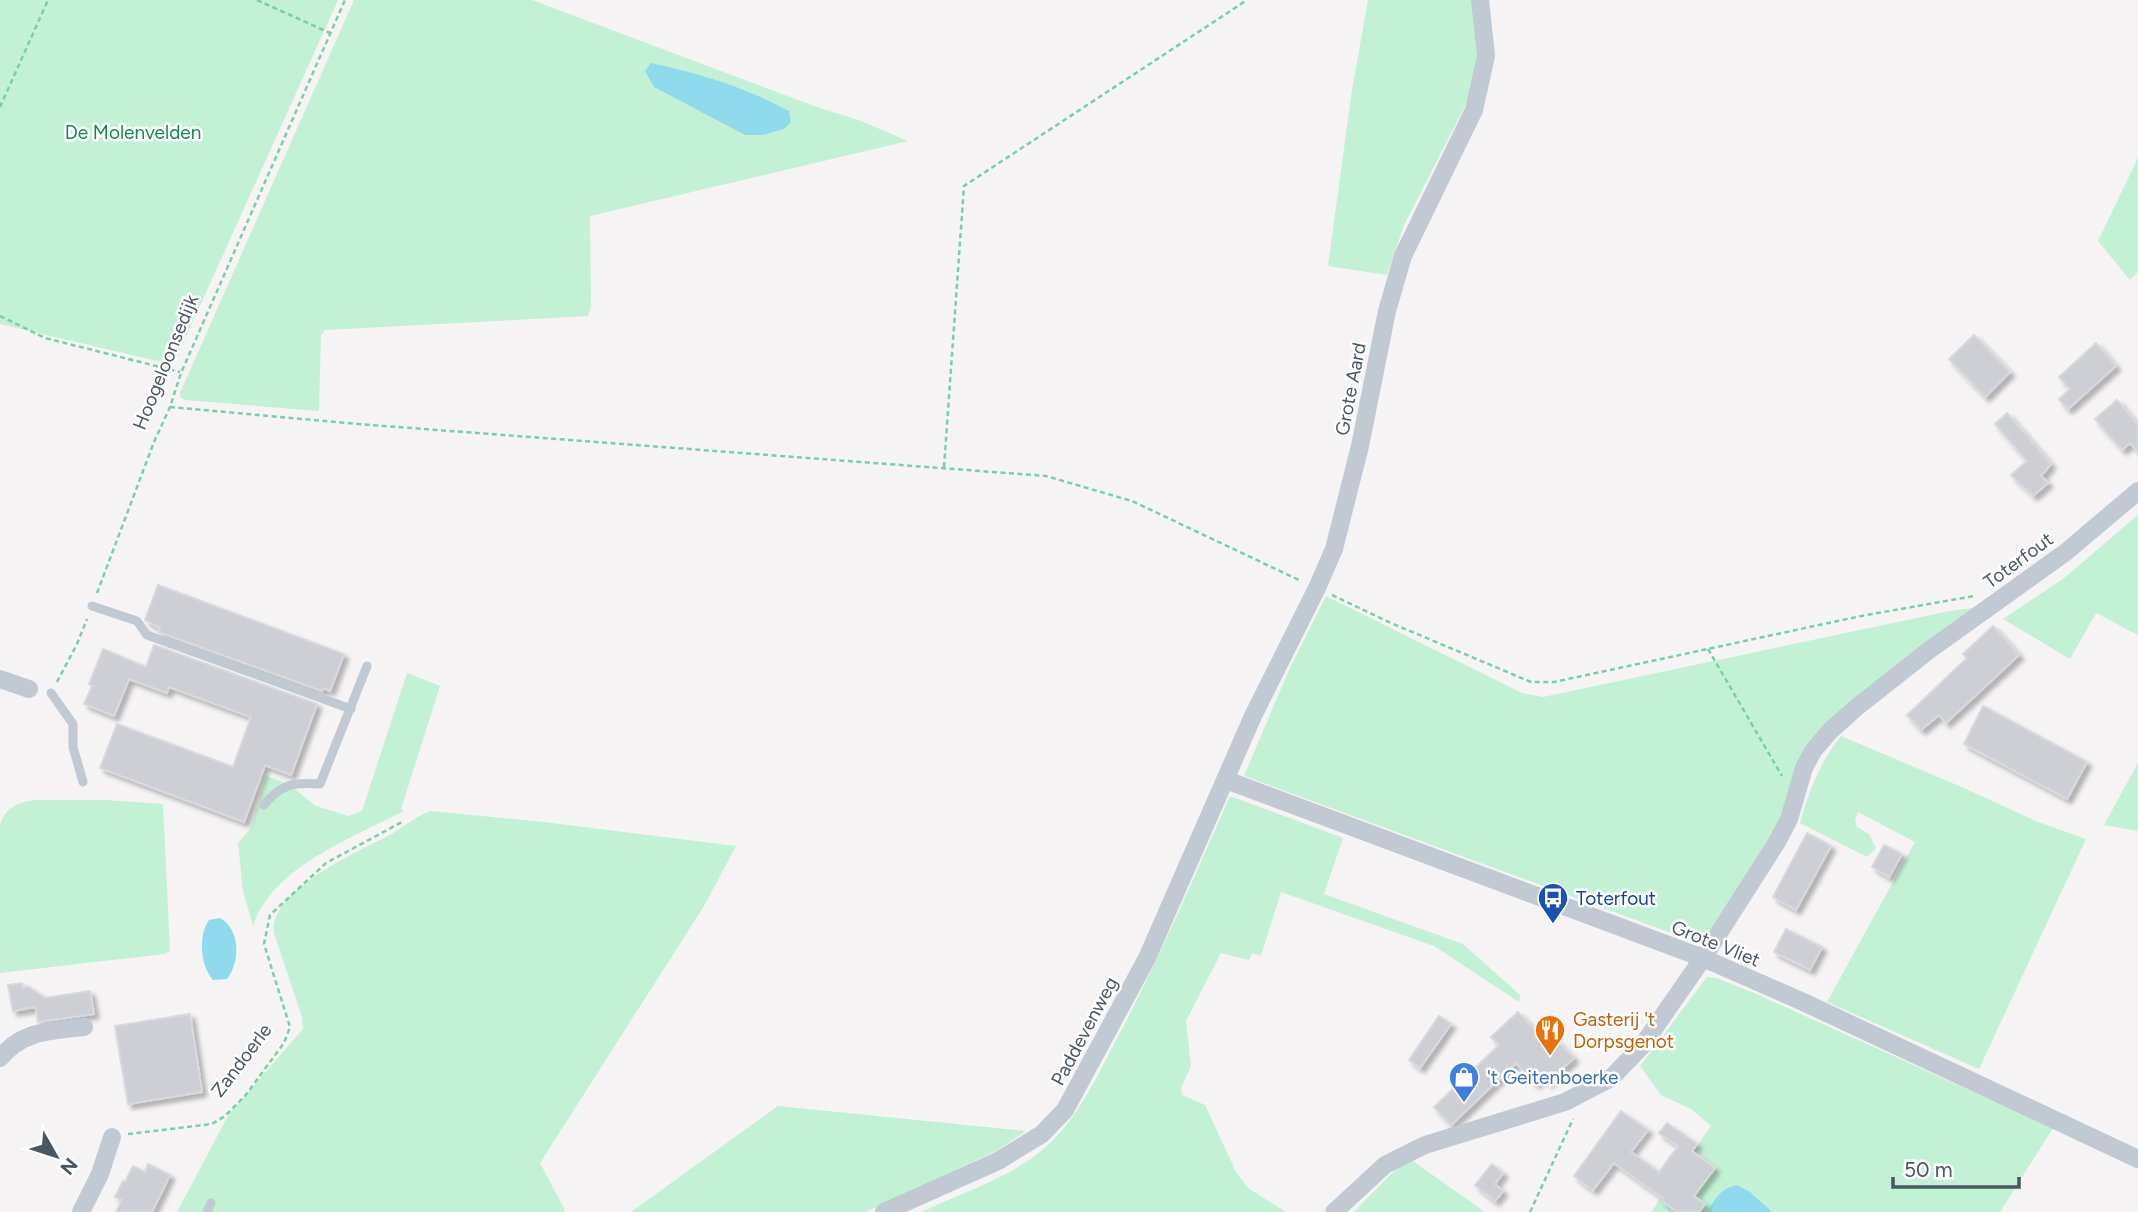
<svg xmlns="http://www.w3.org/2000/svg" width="2138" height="1212" viewBox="0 0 2138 1212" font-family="Figtree,sans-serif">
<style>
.green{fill:#c3f1d5}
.water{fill:#90daee}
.building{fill:#cdcfd5;stroke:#d7d9de;stroke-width:2;filter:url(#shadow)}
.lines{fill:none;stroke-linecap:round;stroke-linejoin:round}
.path{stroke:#7ad0a6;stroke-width:2.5;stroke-dasharray:5 3.5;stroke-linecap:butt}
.service{stroke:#c1cad2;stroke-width:9}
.minor{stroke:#c1cad2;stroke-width:18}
.labels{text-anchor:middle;stroke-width:5;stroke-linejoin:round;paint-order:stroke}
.park-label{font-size:19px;fill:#17864f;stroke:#fff}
.street-label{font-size:19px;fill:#4a5661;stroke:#fff}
.transit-label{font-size:19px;fill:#164399;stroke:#fff;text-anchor:start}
.food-label{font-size:19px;fill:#c56008;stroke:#fff;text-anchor:start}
.shop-label{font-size:19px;fill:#366cbe;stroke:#fff;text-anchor:start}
</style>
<defs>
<filter id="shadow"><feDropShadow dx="4.5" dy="4.5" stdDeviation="2" flood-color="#0004"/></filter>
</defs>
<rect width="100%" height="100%" fill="#f5f3f3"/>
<!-- green -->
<g class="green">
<path d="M 0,0 L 338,0 L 176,359 L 173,358 L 170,364 L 0,324 Z"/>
<path d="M 354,0 L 532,0 L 814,106 L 861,121 L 908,141 L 590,216 L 591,306 L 588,316 L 325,330 L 321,335 L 319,411 L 185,400 L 180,397 L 180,393 Z"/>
<path d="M 1368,0 L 1477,0 L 1480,50 L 1467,102 L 1404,225 L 1387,275 L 1328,266 L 1352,90 Z"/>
<path d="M 2138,158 L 2138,272 L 2130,280 L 2098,241 Z"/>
<path d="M 2138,515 L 2138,635 L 2096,613 L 2070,659 L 2003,619 L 2064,578 Z"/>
<path d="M 1326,596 L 1522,693 L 1543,697 L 1945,612 L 1985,606 L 1836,718 L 1774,830 L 1716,924 L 1702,938 L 1693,941 L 1244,776 L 1289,670 Z"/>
<path d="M 407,673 L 440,686 L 401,809 L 404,811 C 354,837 272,867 253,926 L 243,891 L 238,843 L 251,828 L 266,776 L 288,784 L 316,806 L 348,816 L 362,811 Z"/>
<path d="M 1841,736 L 1964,788 L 2038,822 L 2086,839 L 1979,1069 L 1827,1002 L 1915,842 L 1858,812 L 1855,821 L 1857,827 L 1869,834 L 1876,848 L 1867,857 L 1800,823 C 1809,791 1820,762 1841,736 Z"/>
<path d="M 2138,763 L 2138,831 L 2104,825 Z"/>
<path d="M 1230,796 L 1343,838 L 1324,894 L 1463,944 L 1520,995 L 1519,1002 L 1434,946 L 1281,892 L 1261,956 L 1252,953 L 1249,960 L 1221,953 L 1186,1021 L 1191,1066 L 1181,1088 L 1182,1095 L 1205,1105 L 1236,1172 L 1248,1188 L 1286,1212 L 921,1212 C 963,1192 1014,1177 1048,1145 C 1081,1114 1099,1072 1120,1033 C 1160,956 1195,876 1230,796 Z"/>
<path d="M 36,800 L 105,800 L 163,804 L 170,951 L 164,954 L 0,973 L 0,826 C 4,808 18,802 36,800 Z"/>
<path d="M 430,811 L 544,822 L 736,846 L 704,906 L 540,1163 L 566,1212 L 177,1212 L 229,1114 L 303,1029 L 302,1017 L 274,933 C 269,890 356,853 388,836 C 402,828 415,817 430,811 Z"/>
<path d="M 1707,977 L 1716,978 L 1752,992 L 2053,1128 L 2000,1212 L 1651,1212 L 1711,1126 L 1691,1109 L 1661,1095 L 1640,1066 Z"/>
<path d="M 778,1106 L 1026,1131 L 998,1150 L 866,1212 L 631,1212 Z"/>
<path d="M 1410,1159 L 1485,1212 L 1354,1212 L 1395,1170 Z"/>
</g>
<!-- water -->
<g class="water">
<path d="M 651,63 C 698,73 747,88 789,111 L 791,122 L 784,129 L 763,135 L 745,135 L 654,87 L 645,71 Z"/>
<path d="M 220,918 C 241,930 240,962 227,979 L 213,980 C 200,965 198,936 209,920 Z"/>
<path d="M 1737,1185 L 1750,1192 L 1772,1212 L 1707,1212 C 1715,1199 1721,1188 1737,1185 Z"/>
</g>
<!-- building -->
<g class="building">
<path d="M 1974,335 L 2010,372 L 1985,397 L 1949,359 Z"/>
<path d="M 2096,343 L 2116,366 L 2068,409 L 2059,399 L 2070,389 L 2059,377 Z"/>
<path d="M 2117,400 L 2138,425 L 2138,452 L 2130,443 L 2122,450 L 2095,419 Z"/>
<path d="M 2007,413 L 2051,464 L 2041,476 L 2048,483 L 2033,496 L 2011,475 L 2027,461 L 1995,424 Z"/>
<path d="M 158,585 L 344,654 L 330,691 L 323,688 L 322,691 L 159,632 L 160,628 L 145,620 Z"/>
<path d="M 1993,626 L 2019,655 L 1946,723 L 1939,715 L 1921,730 L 1907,715 L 1967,658 L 1963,654 Z"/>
<path d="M 154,645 L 317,704 L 291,775 L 265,765 L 244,822 L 100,768 L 117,724 L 233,767 L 251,717 L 169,687 L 167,693 L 129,679 L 114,716 L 84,704 L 92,686 L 89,684 L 103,649 L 146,667 Z"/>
<path d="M 1983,706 L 2087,762 L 2067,799 L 1964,744 Z"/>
<path d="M 1807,833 L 1831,846 L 1796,910 L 1773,897 Z"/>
<path d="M 1884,845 L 1902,854 L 1889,877 L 1872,867 Z"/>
<path d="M 1786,929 L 1822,947 L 1810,970 L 1774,952 Z"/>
<path d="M 22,983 L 23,988 L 29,987 L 45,998 L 90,991 L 94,1014 L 38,1022 L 36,1007 L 13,1011 L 8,985 Z"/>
<path d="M 1518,1012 L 1544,1039 L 1550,1033 L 1574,1058 L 1548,1083 L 1543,1077 L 1535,1084 L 1516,1063 L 1451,1125 L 1434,1107 L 1499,1045 L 1491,1037 Z"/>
<path d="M 190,1014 L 202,1092 L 128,1104 L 115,1026 Z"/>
<path d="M 1439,1016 L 1451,1024 L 1420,1068 L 1409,1060 Z"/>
<path d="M 1621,1111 L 1648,1130 L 1631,1152 L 1659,1172 L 1678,1146 L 1659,1133 L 1667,1123 L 1697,1144 L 1692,1151 L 1715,1168 L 1694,1196 L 1705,1204 L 1699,1212 L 1677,1212 L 1662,1201 L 1664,1199 L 1614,1163 L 1593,1190 L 1574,1176 Z"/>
<path d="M 148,1164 L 170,1175 L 152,1212 L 116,1212 L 122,1200 L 115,1197 L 123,1181 L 125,1182 L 133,1166 L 145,1172 Z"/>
<path d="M 1492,1164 L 1503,1173 L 1495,1184 L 1503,1191 L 1495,1201 L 1475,1185 Z"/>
</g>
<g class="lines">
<!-- path -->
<g class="path">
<path d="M 257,0 L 330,33"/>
<path d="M 0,107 L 48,0"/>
<path d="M 0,316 L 45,338 L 180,372"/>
<path d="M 170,407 L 358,424 L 1046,476 L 1132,501 L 1301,581"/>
<path d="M 944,467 L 964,186 L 1247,0"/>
<path d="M 97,593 L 154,442 L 170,407 L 181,373 L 345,0"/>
<path d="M 1332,595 L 1391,623 L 1531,682 L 1554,682 L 1861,616 L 1974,596"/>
<path d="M 1708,649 L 1782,776"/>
<path d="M 57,682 L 77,644 L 87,619"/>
<path d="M 128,1134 L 212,1124 L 225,1116 L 245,1096 L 284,1043 L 290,1027 L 264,944 L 270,915 L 326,863 L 402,822"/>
<path d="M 1530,1212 L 1573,1119"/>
</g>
<!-- service -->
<g class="service">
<path d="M 92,606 L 137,621 L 147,635 L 351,709"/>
<path d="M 51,693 L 73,724 L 73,747 L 83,782"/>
<path d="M 264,805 C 281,784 293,782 320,784 L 367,666"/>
<path d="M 207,1212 L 211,1203"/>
</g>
<!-- minor -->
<g class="minor">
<path d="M 0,679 L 29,689"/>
<path d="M 1226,780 L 1703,958 L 1801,1001 L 2138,1159"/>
<path d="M 0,1058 C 23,1030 51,1031 84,1027"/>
<path d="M 81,1212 L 100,1174 L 112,1137"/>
<path d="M 884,1212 L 998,1161 L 1042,1134 L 1065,1110 L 1147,958 L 1253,716 L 1317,588 L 1334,549 L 1360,446 L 1387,311 L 1403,256 L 1474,110 L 1486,56 L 1480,0"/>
<path d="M 1334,1212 L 1385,1165 L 1425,1145 L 1565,1102 L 1611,1078 L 1642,1046 L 1703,958 L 1777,842 L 1789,819 L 1804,768 L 1813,751 L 1830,731 L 1857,707 L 1928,651 L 2066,552 L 2138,491"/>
</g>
</g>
<!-- icons -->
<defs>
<g id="bus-pin" transform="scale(1.575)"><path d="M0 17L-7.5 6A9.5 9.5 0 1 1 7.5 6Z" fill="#1a4fb4" stroke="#fff"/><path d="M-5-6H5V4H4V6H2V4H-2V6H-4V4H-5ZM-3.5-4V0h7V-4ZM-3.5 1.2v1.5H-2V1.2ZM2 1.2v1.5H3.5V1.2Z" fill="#fff"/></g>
<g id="restaurant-pin" transform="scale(1.575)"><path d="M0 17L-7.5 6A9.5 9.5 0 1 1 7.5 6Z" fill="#e8710a" stroke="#fff"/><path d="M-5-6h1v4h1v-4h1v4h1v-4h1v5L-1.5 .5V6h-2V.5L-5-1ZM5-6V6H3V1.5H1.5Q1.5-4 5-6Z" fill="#fff"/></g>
<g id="shop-pin" transform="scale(1.575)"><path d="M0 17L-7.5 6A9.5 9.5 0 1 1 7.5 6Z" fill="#3f7fe0" stroke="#fff"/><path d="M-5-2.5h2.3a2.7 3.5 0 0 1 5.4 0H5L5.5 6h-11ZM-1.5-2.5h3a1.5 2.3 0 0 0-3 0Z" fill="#fff"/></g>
</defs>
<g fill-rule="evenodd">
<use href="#bus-pin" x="1553" y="898"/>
<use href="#restaurant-pin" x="1550" y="1030"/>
<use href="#shop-pin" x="1464" y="1077"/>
</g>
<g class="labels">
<!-- park labels -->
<g class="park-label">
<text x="133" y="139">De Molenvelden</text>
</g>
<!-- street labels -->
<g class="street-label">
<text transform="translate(165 362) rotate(-68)" y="7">Hoogeloonsedijk</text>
<text transform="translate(1350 389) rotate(-79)" y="7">Grote Aard</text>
<text transform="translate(2018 560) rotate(-36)" y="7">Toterfout</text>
<text transform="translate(1716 943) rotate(22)" y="7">Grote Vliet</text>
<text transform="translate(1084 1031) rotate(-62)" y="7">Paddevenweg</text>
<text transform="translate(241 1060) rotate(-53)" y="7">Zandoerle</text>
</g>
<!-- transit labels -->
<g class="transit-label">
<text x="1576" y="905">Toterfout</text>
</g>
<!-- food labels -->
<g class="food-label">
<text x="1573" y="1026">Gasterij 't<tspan x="1573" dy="22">Dorpsgenot</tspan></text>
</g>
<!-- shop labels -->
<g class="shop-label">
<text x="1487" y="1084">'t Geitenboerke</text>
</g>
</g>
<!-- north arrow -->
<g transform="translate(56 1156) rotate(129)" stroke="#ffffff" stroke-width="5" paint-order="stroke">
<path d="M0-5L12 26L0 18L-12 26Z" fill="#4a5661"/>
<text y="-10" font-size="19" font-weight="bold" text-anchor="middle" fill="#4a5661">N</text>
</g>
<!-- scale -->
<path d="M1893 1177v10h126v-10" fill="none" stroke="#4a5661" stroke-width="3.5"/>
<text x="1904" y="1177" font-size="21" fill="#4a5661" stroke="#ffffff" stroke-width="5" paint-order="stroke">50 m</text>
</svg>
